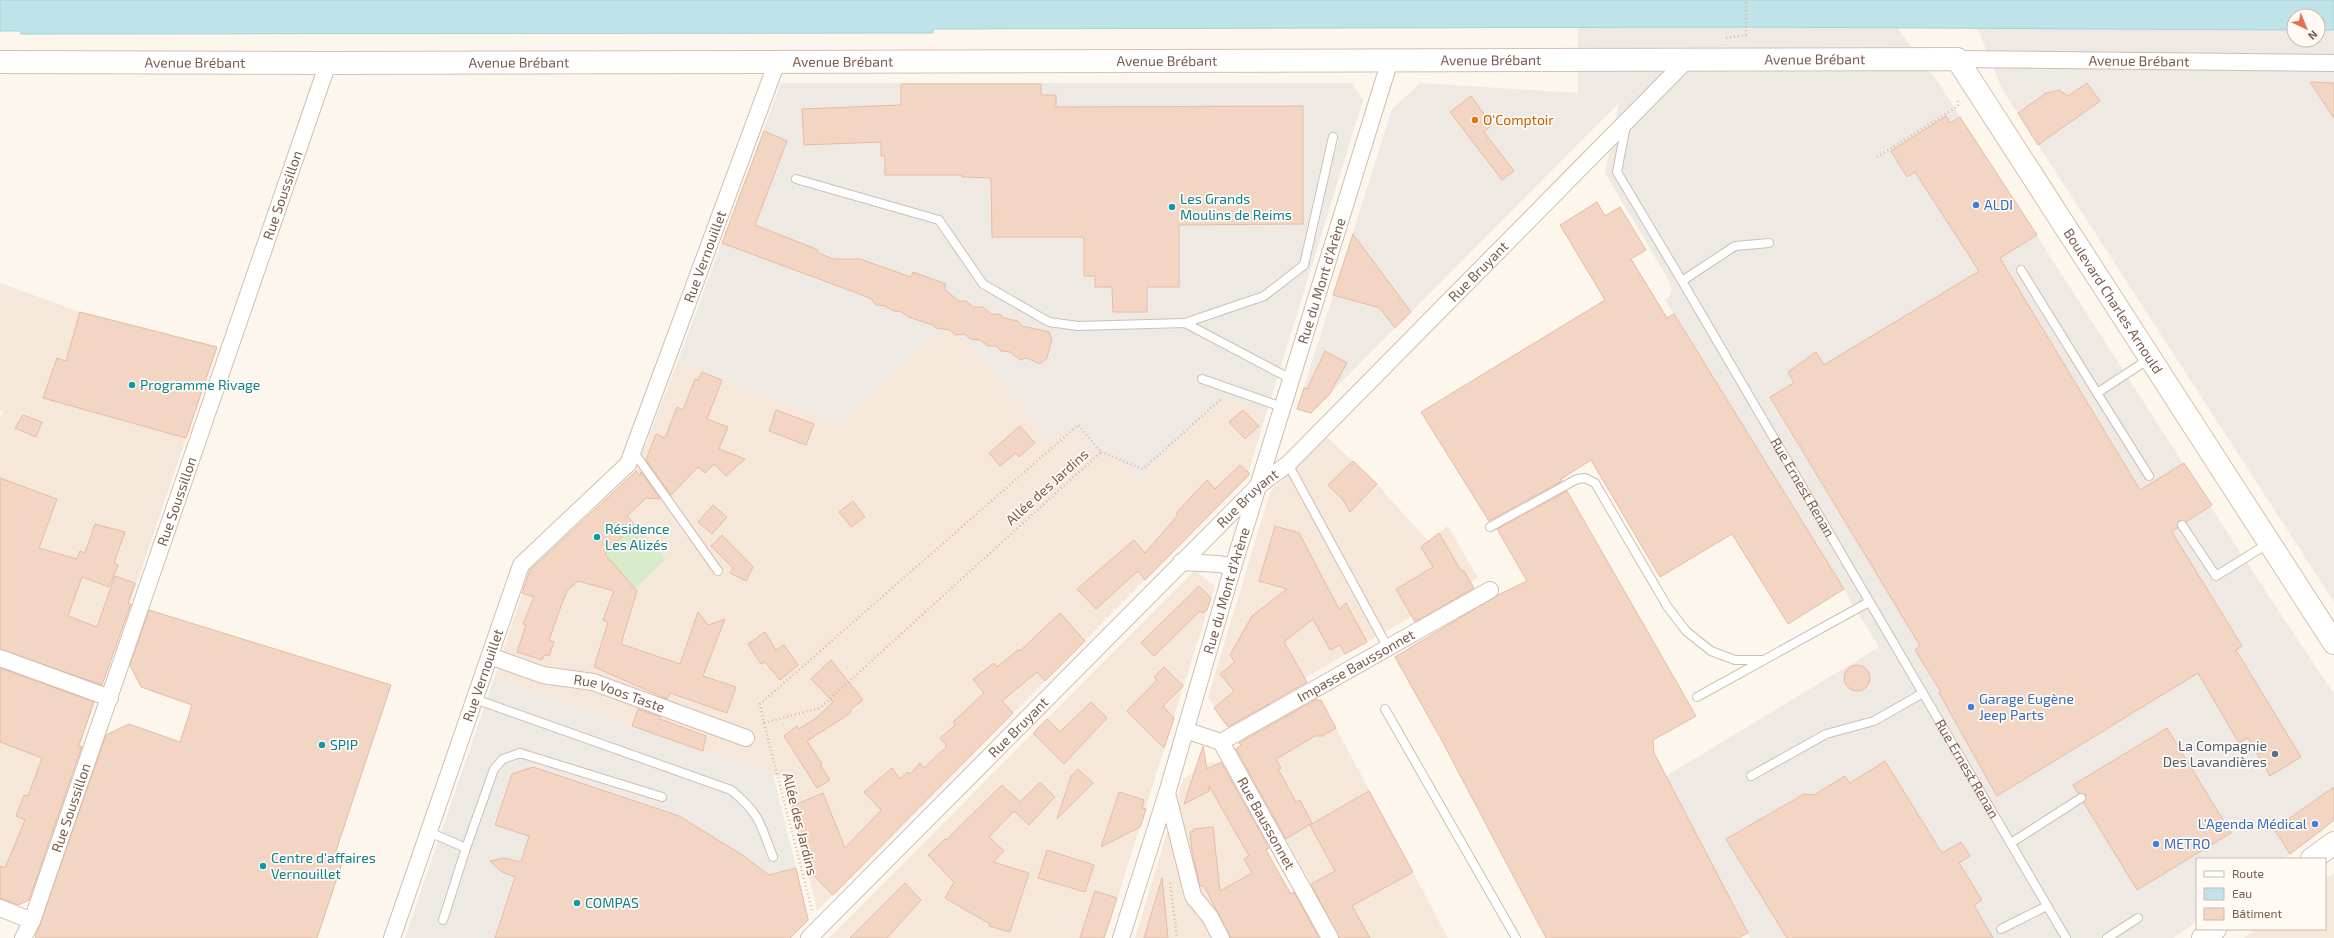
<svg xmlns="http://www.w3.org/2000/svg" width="2334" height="938" viewBox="0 0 2334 938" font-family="'Exo 2',sans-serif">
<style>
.residential{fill:#f5e8da}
.industrial{fill:#efe9e4;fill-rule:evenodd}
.green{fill:#d8ecc9}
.water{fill:#bfe3e8;stroke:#a5d3da}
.building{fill:#f3d5c3;stroke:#e6bba3}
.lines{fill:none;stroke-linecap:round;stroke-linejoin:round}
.lane-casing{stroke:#d1beb0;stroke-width:10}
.street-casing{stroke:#d1beb0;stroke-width:18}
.secondary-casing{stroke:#d6c0b0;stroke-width:24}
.path{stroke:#d9b8a5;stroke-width:2.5;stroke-dasharray:1 3;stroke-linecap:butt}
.lane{stroke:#fff;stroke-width:8}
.street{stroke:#fff;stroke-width:16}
.secondary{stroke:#fff;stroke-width:22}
.food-dot{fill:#e8710a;stroke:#fffaf3;stroke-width:1.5}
.shop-dot{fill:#3f7fe0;stroke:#fffaf3;stroke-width:1.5}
.culture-dot{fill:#0f9aa8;stroke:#fffaf3;stroke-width:1.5}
.service-dot{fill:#5c6f8a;stroke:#fffaf3;stroke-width:1.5}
.labels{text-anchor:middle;stroke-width:3.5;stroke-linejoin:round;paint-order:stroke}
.street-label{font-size:14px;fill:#7a5c4d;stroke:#fffaf3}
.food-label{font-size:14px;fill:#c56008;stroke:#fffaf3;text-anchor:start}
.culture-label{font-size:14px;fill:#0d838f;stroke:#fffaf3;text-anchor:start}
.shop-label{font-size:14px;fill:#366cbe;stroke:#fffaf3;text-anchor:start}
.service-label{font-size:14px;fill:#4e5e75;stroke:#fffaf3;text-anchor:end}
</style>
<rect width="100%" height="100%" fill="#fdf6ec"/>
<!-- residential -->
<g class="residential">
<path d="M 0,283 L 80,312 L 217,347 L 100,691 L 0,654 L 0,419 L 3,412 L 0,411 Z"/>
<path d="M 941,330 L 962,337 L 1053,441 L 1071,425 L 1100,455 L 1109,448 L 1138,479 L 1227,397 L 1266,414 L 1247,477 L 817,911 L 786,779 L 494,678 L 529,573 L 635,472 L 678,361 L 837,424 Z"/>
<path d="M 1326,436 L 1377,484 L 1428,541 L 1448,526 L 1478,578 L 1225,724 L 1208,697 L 1270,492 Z"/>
<path d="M 1195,570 L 1215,586 L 1105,938 L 829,938 Z"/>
<path d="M 0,667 L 90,700 L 93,707 L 25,902 L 18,905 L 0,898 Z"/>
<path d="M 1321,700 L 1448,938 L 1341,938 L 1236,749 Z"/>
<path d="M 1211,762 L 1218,764 L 1315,938 L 1135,938 L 1183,779 Z"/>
<path d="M 2334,873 L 2334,938 L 2244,938 L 2256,929 L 2325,929 L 2325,879 Z"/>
</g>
<!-- industrial -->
<g class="industrial">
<path d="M 1578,0 L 1876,0 L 1938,82 L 2249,566 L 2334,694 L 2334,820 L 2322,832 L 2283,859 L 2197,859 L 2197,921 L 2174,938 L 1750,938 L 1666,776 L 1879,647 L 1665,300 L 1670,296 L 1672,288 L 1668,279 L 1605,173 L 1619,103 L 1311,413 L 1297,409 L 1392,109 L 1420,83 L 1578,93 Z"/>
<path d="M 1966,0 L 2334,0 L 2334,602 L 2002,89 ZM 2294,16 L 2318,16 L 2318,40 L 2294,40 Z"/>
<path d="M 781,83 L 1352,83 L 1363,100 L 1266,414 L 1227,397 L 1138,479 L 1109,448 L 1100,456 L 1071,425 L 1053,441 L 962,337 L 941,330 L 837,424 L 678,361 Z"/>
<path d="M 494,678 L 773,774 L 809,920 L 790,938 L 405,938 Z"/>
</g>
<!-- green -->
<path class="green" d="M 634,524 L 666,559 L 635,589 L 605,554 Z"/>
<!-- water -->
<path class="water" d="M 0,0 L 2334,0 L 2334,30 L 2318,30 L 2318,16 L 2294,16 L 2294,30 L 1741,27 L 933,29 L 933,33 L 21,34 L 20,31 L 0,31 Z"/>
<!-- building -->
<g class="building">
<path d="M 2310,82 L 2334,83 L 2334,118 Z"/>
<path d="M 2087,83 L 2100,101 L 2038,145 L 2018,113 L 2046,93 L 2059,90 L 2068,96 Z"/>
<path d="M 901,84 L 1041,84 L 1041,95 L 1056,95 L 1056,107 L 1303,106 L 1303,224 L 1179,225 L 1179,287 L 1147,287 L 1147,312 L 1113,312 L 1112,287 L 1095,287 L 1095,276 L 1084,276 L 1084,237 L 992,237 L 991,178 L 962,177 L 962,175 L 885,175 L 885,156 L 881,156 L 881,142 L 804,145 L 802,109 L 901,105 Z"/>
<path d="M 1471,96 L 1492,125 L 1484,132 L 1514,171 L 1502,180 L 1450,112 Z"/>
<path d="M 1946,116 L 1950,123 L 1960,117 L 2037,235 L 2000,258 L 2140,490 L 2184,463 L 2212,505 L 2186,522 L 2179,521 L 2177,528 L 2172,532 L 2242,646 L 2236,650 L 2301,757 L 2270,776 L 2248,738 L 2239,743 L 2198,673 L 1997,796 L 1939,693 L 1941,692 L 1915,650 L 1920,646 L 1770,397 L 1794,383 L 1788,372 L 1816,352 L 1824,365 L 1979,271 L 1915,172 L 1907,177 L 1891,151 Z"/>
<path d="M 764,131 L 787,141 L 755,225 L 816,249 L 819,253 L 833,259 L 860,259 L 911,277 L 913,272 L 946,284 L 944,289 L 959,301 L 966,301 L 973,307 L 983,307 L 991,314 L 999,314 L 1004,318 L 1018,321 L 1022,326 L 1049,332 L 1052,339 L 1047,358 L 1040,364 L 1027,358 L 1020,360 L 1010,352 L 1001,351 L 996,346 L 988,346 L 980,340 L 970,339 L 965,334 L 955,335 L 950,330 L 936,328 L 933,325 L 908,317 L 902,312 L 894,311 L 885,306 L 876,305 L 870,298 L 722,243 Z"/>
<path d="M 1597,202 L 1605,216 L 1620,207 L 1646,250 L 1631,259 L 1667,318 L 1674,314 L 1844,589 L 1788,624 L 1732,534 L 1660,577 L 1591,460 L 1561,479 L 1562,481 L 1489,521 L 1421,412 L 1605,300 L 1560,225 Z"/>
<path d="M 1353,234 L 1411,312 L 1395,328 L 1380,308 L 1333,295 Z"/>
<path d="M 80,312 L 217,347 L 186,438 L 43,398 L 57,358 L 66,361 Z"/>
<path d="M 1325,351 L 1347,363 L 1329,395 L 1311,413 L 1297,409 L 1304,388 L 1307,389 Z"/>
<path d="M 702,372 L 722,380 L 707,419 L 728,427 L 719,449 L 745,459 L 726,476 L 714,464 L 705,473 L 698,467 L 671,495 L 646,460 L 656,434 L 665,438 L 677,407 L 683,410 L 695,379 L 698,380 Z"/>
<path d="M 776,410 L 814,424 L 806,445 L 769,431 Z"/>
<path d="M 1243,410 L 1259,426 L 1245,439 L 1229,422 Z"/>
<path d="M 23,415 L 42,422 L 36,437 L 15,428 Z"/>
<path d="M 1020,426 L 1035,443 L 1019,457 L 1016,453 L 1000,466 L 989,453 Z"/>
<path d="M 1353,461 L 1377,484 L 1350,512 L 1343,500 L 1328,485 Z"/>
<path d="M 1240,465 L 1250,474 L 1145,580 L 1138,571 L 1096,609 L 1077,589 L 1134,540 L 1145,553 L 1178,515 L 1176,513 L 1207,480 L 1215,489 Z"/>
<path d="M 636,471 L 640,476 L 641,472 L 660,499 L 646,498 L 627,516 L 634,524 L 605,554 L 637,591 L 621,644 L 680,664 L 698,612 L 708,625 L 725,619 L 703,676 L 736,687 L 727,713 L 670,693 L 667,699 L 594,667 L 608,622 L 603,620 L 614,591 L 578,581 L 567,591 L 561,606 L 549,640 L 554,642 L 549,656 L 544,655 L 542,660 L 517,652 L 526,625 L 523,624 L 534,597 L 522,593 L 530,570 Z"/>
<path d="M 0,478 L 57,499 L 39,548 L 77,559 L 80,551 L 85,553 L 95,524 L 125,532 L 114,563 L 118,565 L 109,587 L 82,577 L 68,616 L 97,627 L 115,576 L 135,583 L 128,603 L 131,604 L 102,685 L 0,649 Z"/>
<path d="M 1567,491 L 1696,716 L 1653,740 L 1654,753 L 1748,933 L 1738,938 L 1546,938 L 1441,739 L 1395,657 L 1498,595 L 1527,581 L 1497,529 Z"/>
<path d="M 853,501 L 865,517 L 851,527 L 839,512 Z"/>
<path d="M 713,505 L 727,517 L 712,534 L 698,522 Z"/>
<path d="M 1275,526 L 1299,533 L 1339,609 L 1346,603 L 1367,642 L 1345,654 L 1340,645 L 1330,650 L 1313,619 L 1284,642 L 1307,682 L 1228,727 L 1214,708 L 1234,691 L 1220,674 L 1235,662 L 1230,655 L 1252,616 L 1287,589 L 1259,581 Z"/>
<path d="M 1439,533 L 1462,572 L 1464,571 L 1474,588 L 1415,622 L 1396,589 L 1433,567 L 1421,547 Z"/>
<path d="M 722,535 L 753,567 L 746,581 L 730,573 L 733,568 L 711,546 Z"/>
<path d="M 1199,586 L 1211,598 L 1207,610 L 1202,613 L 1200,611 L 1154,656 L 1141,643 Z"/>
<path d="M 149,610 L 391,685 L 336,851 L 345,854 L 317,938 L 35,938 L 106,735 L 129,724 L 180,742 L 192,705 L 141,687 L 130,665 Z"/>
<path d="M 1060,613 L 1085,641 L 1045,681 L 1037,672 L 1002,701 L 1013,713 L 833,895 L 807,869 L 792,806 L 823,793 L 845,848 L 881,810 L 864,792 L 892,768 L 900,779 L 908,772 L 910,774 L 920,763 L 924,768 L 947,746 L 940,738 L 955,725 L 953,722 L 984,693 L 973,679 L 994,663 L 997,667 L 1019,649 L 1020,651 Z"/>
<path d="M 765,632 L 776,650 L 784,645 L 798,665 L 780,680 L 765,662 L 761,664 L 748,644 Z"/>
<path d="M 831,660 L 863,700 L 850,710 L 851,712 L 843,718 L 807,741 L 822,764 L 820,765 L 830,780 L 817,788 L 784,736 L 797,726 L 799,729 L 816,718 L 833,702 L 811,679 Z"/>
<circle cx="1857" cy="678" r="13"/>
<path d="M 1164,667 L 1183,686 L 1163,706 L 1174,718 L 1164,748 L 1127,711 L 1157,680 L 1154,677 Z"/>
<path d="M 0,668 L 94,702 L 78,748 L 82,746 L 29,900 L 18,905 L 0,898 L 0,866 L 5,868 L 25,820 L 16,816 L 24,795 L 28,796 L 42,758 L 0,742 Z"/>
<path d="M 1317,699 L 1318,701 L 1321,700 L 1336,728 L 1322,736 L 1315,736 L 1276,759 L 1281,768 L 1278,769 L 1296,802 L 1300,800 L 1312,823 L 1286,839 L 1236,749 L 1241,745 L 1239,743 Z"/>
<path d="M 1091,702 L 1107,718 L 1064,764 L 1033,733 L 1047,719 L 1060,732 Z"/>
<path d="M 638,709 L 660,717 L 660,719 L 706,736 L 703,751 L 632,726 Z"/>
<path d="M 2167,728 L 2231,833 L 2137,890 L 2084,803 L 2086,795 L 2078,793 L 2073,785 Z"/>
<path d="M 1203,746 L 1207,769 L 1221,762 L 1269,848 L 1266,850 L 1281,877 L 1291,894 L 1294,892 L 1319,938 L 1231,938 L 1204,886 L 1200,886 L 1192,851 L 1190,832 L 1194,831 L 1193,829 L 1213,827 L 1220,891 L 1252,873 L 1244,859 L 1249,856 L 1209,786 L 1209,791 L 1184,804 Z"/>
<path d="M 1885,761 L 1942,853 L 1961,842 L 1970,856 L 1959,863 L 1982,900 L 1974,905 L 1993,938 L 1787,938 L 1726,839 L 1804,794 L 1814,795 L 1845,776 L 1850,783 Z"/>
<path d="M 533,767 L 679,816 L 741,854 L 769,875 L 796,868 L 808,920 L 790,938 L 495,938 L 515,877 L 502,872 L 490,861 L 504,858 L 521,862 L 529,836 L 495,825 L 512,774 Z"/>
<path d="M 1078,769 L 1093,783 L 1057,819 L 1071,776 Z"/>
<path d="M 1040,782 L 1055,797 L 1029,825 L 1014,811 L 989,837 L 1004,851 L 993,862 L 1029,873 L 1010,932 L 989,926 L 990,924 L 945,898 L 954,882 L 928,855 L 945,839 L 946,840 L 1002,785 L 1020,802 Z"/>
<path d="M 2334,787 L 2334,820 L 2290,854 L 2274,829 Z"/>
<path d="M 1369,791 L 1413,872 L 1352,906 L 1370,938 L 1339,938 L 1311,884 L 1335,871 L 1310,825 Z"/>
<path d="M 1119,792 L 1144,800 L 1142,808 L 1146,809 L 1142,822 L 1140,827 L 1101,847 Z"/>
<path d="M 1047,850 L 1094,865 L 1085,892 L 1038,878 Z"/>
<path d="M 1162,878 L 1168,938 L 1144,938 Z"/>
<path d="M 905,883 L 921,900 L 887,938 L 850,938 Z"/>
<path d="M 1095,891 L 1117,898 L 1104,938 L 1080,938 Z"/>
</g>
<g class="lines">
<!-- lane casing -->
<g class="lane-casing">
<g id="lane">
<path d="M 1626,125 L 1617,172 L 1682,281 L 1735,246 L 1769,243"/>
<path d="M 796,179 L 939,220 L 983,284 L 1049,322 L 1078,326 L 1185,323 L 1291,379"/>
<path d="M 2021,270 L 2097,393 L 2149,359"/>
<path id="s1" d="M 1682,281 L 2066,938"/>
<path d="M 1185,323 L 1264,296 L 1304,265 L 1333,137"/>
<path d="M 1202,379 L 1282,407"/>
<path d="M 2097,393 L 2149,476"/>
<path d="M 633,451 L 718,571"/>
<path d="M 1288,464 L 1388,648"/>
<path d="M 2182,525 L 2216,576 L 2269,543"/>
<path d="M 1490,527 L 1577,479 L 1585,478 L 1595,483 L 1667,606 L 1686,631 L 1711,651 L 1735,660 L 1764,660"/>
<path d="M 1697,697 L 1869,602"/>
<path d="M 475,699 L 731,790 C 760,814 760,823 773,857"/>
<path d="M 1385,709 L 1516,938"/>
<path d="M 1751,776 L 1826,734 L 1874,721 L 1923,693"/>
<path d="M 429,832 L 466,848 L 494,769 L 503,759 L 520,753 L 662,797"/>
<path d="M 2011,843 L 2081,798"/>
<path d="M 443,920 L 466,848"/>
<path d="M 2001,929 L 2047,906"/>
<path d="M 2107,938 L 2138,918"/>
</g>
</g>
<!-- street casing -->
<g class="street-casing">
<g id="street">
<path id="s2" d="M 1957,59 L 2334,63"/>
<path d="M 1181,562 L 1219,564 L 1233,567"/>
<path id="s3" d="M 490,656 L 543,675 L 593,682 L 746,738"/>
<path d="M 0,658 L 110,698"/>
<path id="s4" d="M 1185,730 L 1221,742 L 1330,938"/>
<path id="s5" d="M 1221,742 L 1490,590"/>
<path d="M 1167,793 L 1193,896 L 1210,917 L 1221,938"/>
<path d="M 0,908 L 32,921"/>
<path id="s6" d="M 23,938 L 32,921 L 328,63"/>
<path id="s7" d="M 392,938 L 521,565 L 628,464 L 777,62"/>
<path id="s8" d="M 809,938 L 1258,486 L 1288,464 L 1687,60"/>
<path id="s9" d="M 1121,938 L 1167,793 L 1233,567 L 1390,60"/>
</g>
</g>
<!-- secondary casing -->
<g class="secondary-casing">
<g id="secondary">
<path id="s10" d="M 0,62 L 328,63 L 1957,59 L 2334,643"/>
<path d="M 2312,859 L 2334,843"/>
<path d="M 2203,938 L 2215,929"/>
</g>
</g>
<!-- path -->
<g class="path">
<path d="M 1726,38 L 1746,35 L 1746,0"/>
<path d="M 1877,157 L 1958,106 L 1958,100"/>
<path d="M 1101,452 L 1143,469 L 1221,399"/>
<path d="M 764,723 L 820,708 L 1101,452 L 1078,425 L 760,704 L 764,723 L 812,910"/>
<path d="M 1170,883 L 1177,938"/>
</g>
<!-- lane -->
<use href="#lane" class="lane"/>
<!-- street -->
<use href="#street" class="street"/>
<!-- secondary -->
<use href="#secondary" class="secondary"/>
</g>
<!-- markers -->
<circle class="food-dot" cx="1475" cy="120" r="4"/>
<g class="shop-dot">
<circle cx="1976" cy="205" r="4"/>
<circle cx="1971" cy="707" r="4"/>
<circle cx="2315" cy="824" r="4"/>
<circle cx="2156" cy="844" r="4"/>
</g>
<g class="culture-dot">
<circle cx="1172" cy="207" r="4"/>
<circle cx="132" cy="385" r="4"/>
<circle cx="597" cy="537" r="4"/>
<circle cx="322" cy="745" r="4"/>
<circle cx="263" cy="866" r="4"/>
<circle cx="577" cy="903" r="4"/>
</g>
<circle class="service-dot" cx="2275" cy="754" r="4"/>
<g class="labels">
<!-- street labels -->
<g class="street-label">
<text dy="5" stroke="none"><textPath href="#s10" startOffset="1815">Avenue Brébant</textPath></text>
<text dy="5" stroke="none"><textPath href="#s10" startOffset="1491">Avenue Brébant</textPath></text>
<text dy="5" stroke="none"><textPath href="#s10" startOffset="1167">Avenue Brébant</textPath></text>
<text dy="5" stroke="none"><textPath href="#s2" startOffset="182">Avenue Brébant</textPath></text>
<text dy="5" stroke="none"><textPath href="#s10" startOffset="843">Avenue Brébant</textPath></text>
<text dy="5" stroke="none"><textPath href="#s10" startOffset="195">Avenue Brébant</textPath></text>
<text dy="5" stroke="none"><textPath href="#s10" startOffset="519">Avenue Brébant</textPath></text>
<text dy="5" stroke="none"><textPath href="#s6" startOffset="787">Rue Soussillon</textPath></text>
<text dy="5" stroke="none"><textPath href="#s7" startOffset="763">Rue Vernouillet</textPath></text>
<text dy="5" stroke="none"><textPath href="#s8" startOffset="945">Rue Bruyant</textPath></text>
<text dy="5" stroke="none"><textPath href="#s9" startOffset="687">Rue du Mont d'Arène</textPath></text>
<text dy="5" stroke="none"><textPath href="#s10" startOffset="2245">Boulevard Charles Arnould</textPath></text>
<text transform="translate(1047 487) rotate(-42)" y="5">Allée des Jardins</text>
<text dy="5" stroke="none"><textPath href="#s1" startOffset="239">Rue Ernest Renan</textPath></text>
<text dy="5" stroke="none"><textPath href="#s8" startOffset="621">Rue Bruyant</textPath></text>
<text dy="5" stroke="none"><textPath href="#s6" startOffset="463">Rue Soussillon</textPath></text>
<text dy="5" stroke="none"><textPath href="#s9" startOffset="363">Rue du Mont d'Arène</textPath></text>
<text dy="5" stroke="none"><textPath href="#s5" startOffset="155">Impasse Baussonnet</textPath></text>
<text dy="5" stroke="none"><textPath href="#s7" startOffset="278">Rue Vernouillet</textPath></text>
<text dy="5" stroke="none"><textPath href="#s3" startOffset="135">Rue Voos Taste</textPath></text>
<text dy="5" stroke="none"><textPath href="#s8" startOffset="297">Rue Bruyant</textPath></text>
<text dy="5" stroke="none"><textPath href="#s1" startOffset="565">Rue Ernest Renan</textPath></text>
<text dy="5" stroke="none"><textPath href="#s6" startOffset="139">Rue Soussillon</textPath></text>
<text dy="5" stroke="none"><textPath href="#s4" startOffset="131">Rue Baussonnet</textPath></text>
<text transform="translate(800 824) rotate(76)" y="5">Allée des Jardins</text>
</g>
<!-- food labels -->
<g class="food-label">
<text x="1483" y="125">O'Comptoir</text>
</g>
<!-- culture labels -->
<g class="culture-label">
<text x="1180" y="204">Les Grands<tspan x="1180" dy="16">Moulins de Reims</tspan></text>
<text x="140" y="390">Programme Rivage</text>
<text x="605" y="534">Résidence<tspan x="605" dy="16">Les Alizés</tspan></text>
<text x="330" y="750">SPIP</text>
<text x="271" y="863">Centre d'affaires<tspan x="271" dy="16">Vernouillet</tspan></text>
<text x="585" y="908">COMPAS</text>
</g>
<!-- shop labels -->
<g class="shop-label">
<text x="1984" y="210">ALDI</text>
<text x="1979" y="704">Garage Eugène<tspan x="1979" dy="16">Jeep Parts</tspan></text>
<text x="2307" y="829" text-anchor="end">L'Agenda Médical</text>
<text x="2164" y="849">METRO</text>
</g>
<!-- service labels -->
<g class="service-label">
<text x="2267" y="751">La Compagnie<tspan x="2267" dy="16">Des Lavandières</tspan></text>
</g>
</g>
<!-- legend -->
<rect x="2196" y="858" width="130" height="72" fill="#fffaf3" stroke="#cabbb1"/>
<rect x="2204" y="871" width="20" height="6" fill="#ffffff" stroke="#cabbb1"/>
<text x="2232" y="878" font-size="12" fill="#7a5c4d">Route</text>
<rect x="2204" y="888" width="20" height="12" fill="#bfe3e8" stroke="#cabbb1"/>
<text x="2232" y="898" font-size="12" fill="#7a5c4d">Eau</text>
<rect x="2204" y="908" width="20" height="12" fill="#f3d5c3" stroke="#cabbb1"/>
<text x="2232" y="918" font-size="12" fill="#7a5c4d">Bâtiment</text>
<!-- north arrow -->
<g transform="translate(2306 28) rotate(136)"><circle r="19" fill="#fffaf3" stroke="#cabbb1"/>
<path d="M0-3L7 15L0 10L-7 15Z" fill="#e76f51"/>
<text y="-6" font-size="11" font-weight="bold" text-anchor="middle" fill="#7a5c4d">N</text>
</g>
</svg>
